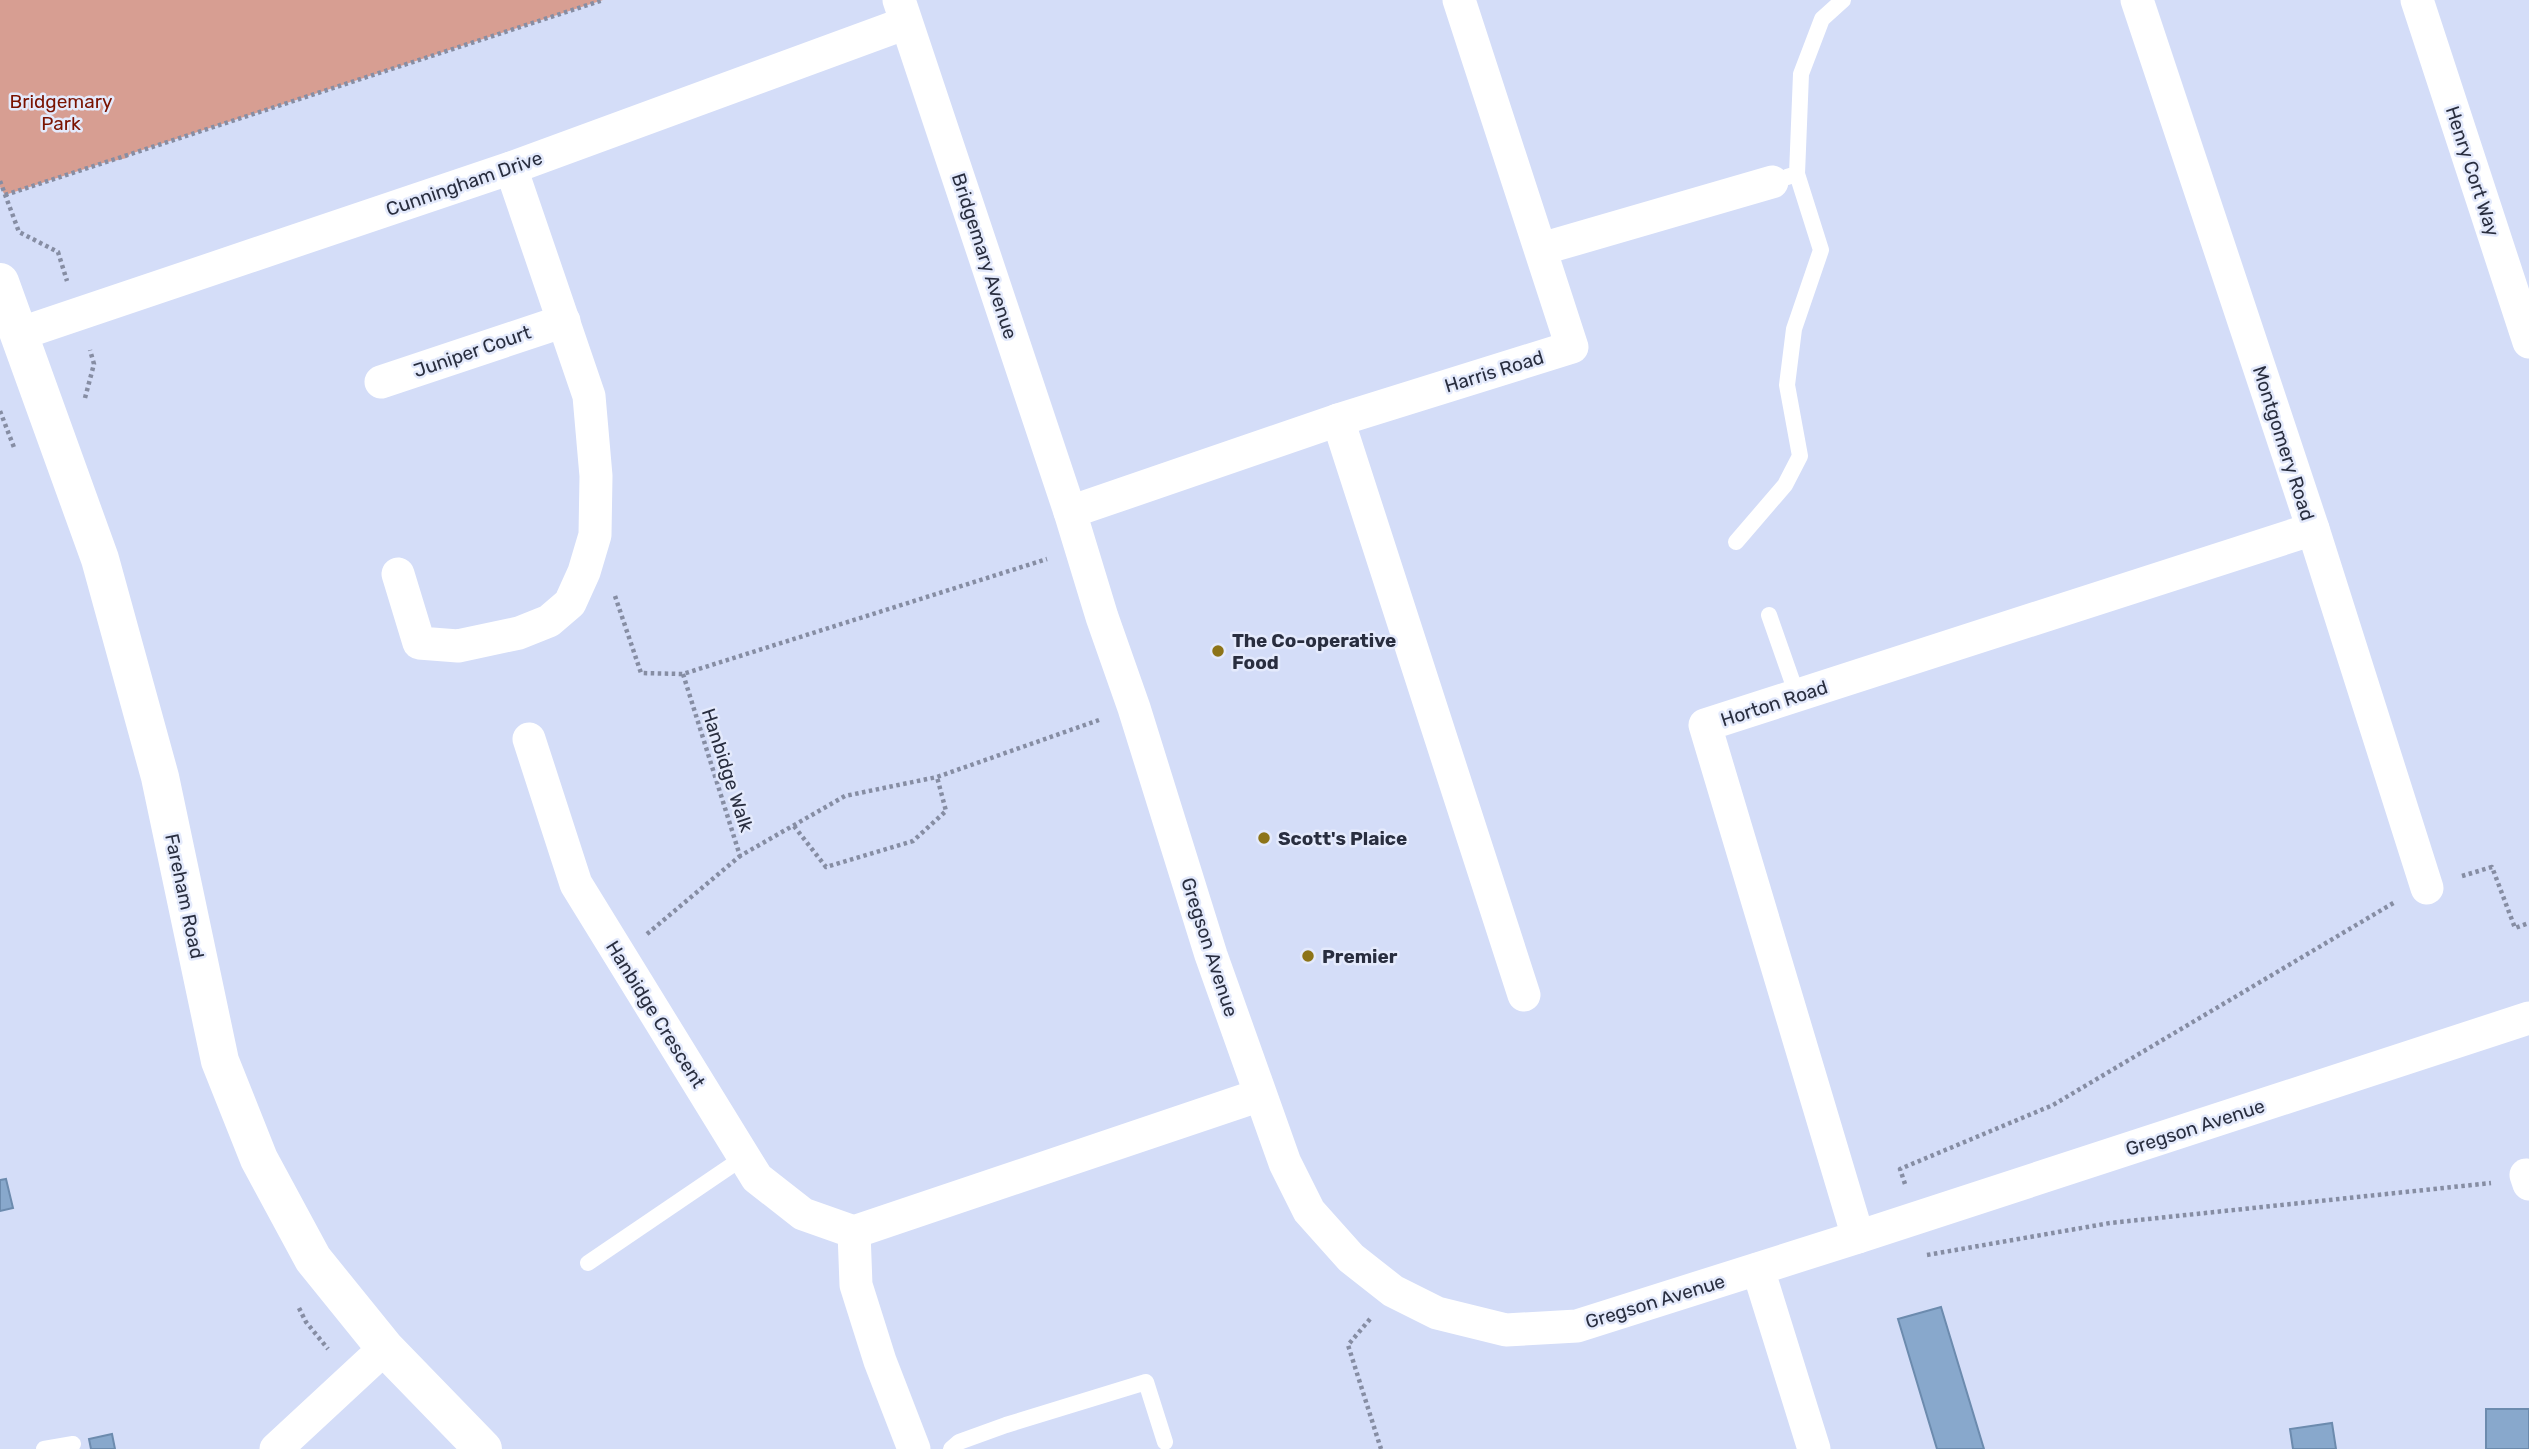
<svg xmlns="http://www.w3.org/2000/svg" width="2529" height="1449" viewBox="0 0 2529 1449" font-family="Rubik,sans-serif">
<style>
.green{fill:#d79e92}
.building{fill:#88a8cc;stroke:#6c8bae;stroke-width:2}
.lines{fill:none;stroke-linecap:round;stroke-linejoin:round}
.path{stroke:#868da3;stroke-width:4.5;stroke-dasharray:3.5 3.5;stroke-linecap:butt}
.lane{stroke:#fff;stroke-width:16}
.street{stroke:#fff;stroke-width:33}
.primary{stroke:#fff;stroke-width:38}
.poi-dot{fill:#8d7418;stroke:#e4eafc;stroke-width:2.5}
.labels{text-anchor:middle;stroke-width:5;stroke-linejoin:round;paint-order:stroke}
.park-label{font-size:19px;fill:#7a1200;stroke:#e4eafc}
.street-label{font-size:19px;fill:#292e3f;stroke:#e4eafc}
.poi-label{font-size:19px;font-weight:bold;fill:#292e3f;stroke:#e4eafc;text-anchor:start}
</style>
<rect width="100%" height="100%" fill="#d4ddf8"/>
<!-- green -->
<path class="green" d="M 0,0 L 603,0 L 130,154 L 127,158 L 103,163 L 5,195 L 0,187 Z"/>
<!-- building -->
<g class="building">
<path d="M 6,1179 L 13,1208 L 0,1211 L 0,1180 Z"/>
<path d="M 1941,1307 L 1984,1449 L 1937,1449 L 1898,1319 Z"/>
<rect x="2486" y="1409" width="43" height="40"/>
<path d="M 2332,1423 L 2336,1449 L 2293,1449 L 2290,1429 Z"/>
<path d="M 112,1434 L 115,1449 L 91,1449 L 89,1439 Z"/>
</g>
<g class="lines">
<!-- path -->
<g class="path">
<path d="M 0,181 L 19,232 L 58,252 L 67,281"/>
<path d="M 5,195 L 603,0"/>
<path d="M 85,398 L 94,364 L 90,350"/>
<path d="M 0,411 L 15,450"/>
<path d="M 615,596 L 641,673 L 683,674 L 1047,559"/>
<path d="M 683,674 L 740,856 L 845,796 L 937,777 L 1099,720"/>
<path d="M 794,826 L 826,867 L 913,841 L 946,811 L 937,777"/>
<path d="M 2462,876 L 2492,867 L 2515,928 L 2529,923"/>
<path d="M 647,934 L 740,856"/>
<path d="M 1905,1184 L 1900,1169 L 2053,1105 L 2395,902"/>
<path d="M 1927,1255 L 2110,1223 L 2491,1183"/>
<path d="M 299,1308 L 306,1322 L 328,1349"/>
<path d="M 1370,1319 L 1348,1345 L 1381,1449"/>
</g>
<!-- lane -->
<g class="lane">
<path d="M 1787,177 L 1797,174 L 1801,74 L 1822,19 L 1843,0"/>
<path d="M 1736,542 L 1785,485 L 1800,456 L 1787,385 L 1794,329 L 1821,250 L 1797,174"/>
<path d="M 1769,615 L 1797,695"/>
<path d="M 588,1263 L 744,1157"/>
<path d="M 44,1449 L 73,1444"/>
<path d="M 951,1449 L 959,1442 L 1006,1425 L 1146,1382 L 1165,1442"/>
</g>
<!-- street -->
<g class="street">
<path d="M 899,0 L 1070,512 L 1102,617 L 1134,708 L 1211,955 L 1285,1163 L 1309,1211 L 1351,1258 L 1393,1291 L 1437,1313 L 1506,1330 L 1577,1326 L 1858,1237 L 2529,1018"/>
<path d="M 2137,0 L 2313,529 L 2427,888"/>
<path d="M 2417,0 L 2529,342"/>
<path d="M 1541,249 L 1772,182"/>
<path d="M 19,334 L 511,168 L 906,23"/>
<path d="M 381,382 L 564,321"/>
<path d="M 1338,420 L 1524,995"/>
<path d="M 1070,512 L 1338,420 L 1572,347 L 1459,0"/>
<path d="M 398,574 L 419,643 L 458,646 L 519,633 L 549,621 L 570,603 L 584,572 L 595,535 L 596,476 L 589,396 L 511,168"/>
<path d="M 529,739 L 576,884 L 757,1178 L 803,1214 L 854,1232 L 1260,1095"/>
<path d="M 2526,1175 L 2529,1184"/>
<path d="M 854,1232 L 856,1285 L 880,1361 L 914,1449"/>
<path d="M 1858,1237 L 1705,725 L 2313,529"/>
<path d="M 1758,1269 L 1814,1449"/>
<path d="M 276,1449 L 385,1348"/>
</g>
<!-- primary -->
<path class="primary" d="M 0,282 L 100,559 L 160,777 L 220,1061 L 259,1159 L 313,1259 L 385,1348 L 483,1449"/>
</g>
<!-- markers -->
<g class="poi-dot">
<circle cx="1218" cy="651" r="7"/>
<circle cx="1264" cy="838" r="7"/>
<circle cx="1308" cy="956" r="7"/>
</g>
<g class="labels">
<!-- park labels -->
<g class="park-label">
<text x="61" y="108">Bridgemary<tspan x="61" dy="22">Park</tspan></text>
</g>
<!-- street labels -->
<g class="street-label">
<text transform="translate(2473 171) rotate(72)" y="7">Henry Cort Way</text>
<text transform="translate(464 183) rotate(-19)" y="7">Cunningham Drive</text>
<text transform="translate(985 256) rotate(72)" y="7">Bridgemary Avenue</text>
<text transform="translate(472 351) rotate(-19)" y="7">Juniper Court</text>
<text transform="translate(1494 371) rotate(-17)" y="7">Harris Road</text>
<text transform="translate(2284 443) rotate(72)" y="7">Montgomery Road</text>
<text transform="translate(1774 703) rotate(-18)" y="7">Horton Road</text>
<text transform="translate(728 770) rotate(72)" y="7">Hanbidge Walk</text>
<text transform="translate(185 896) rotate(78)" y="7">Fareham Road</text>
<text transform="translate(1210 947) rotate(72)" y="7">Gregson Avenue</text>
<text transform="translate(656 1014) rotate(58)" y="7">Hanbidge Crescent</text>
<text transform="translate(2195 1127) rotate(-18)" y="7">Gregson Avenue</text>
<text transform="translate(1655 1301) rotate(-17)" y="7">Gregson Avenue</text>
</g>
<!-- poi labels -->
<g class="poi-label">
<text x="1232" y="647">The Co-operative<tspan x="1232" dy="22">Food</tspan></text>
<text x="1278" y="845">Scott's Plaice</text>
<text x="1322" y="963">Premier</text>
</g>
</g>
</svg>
